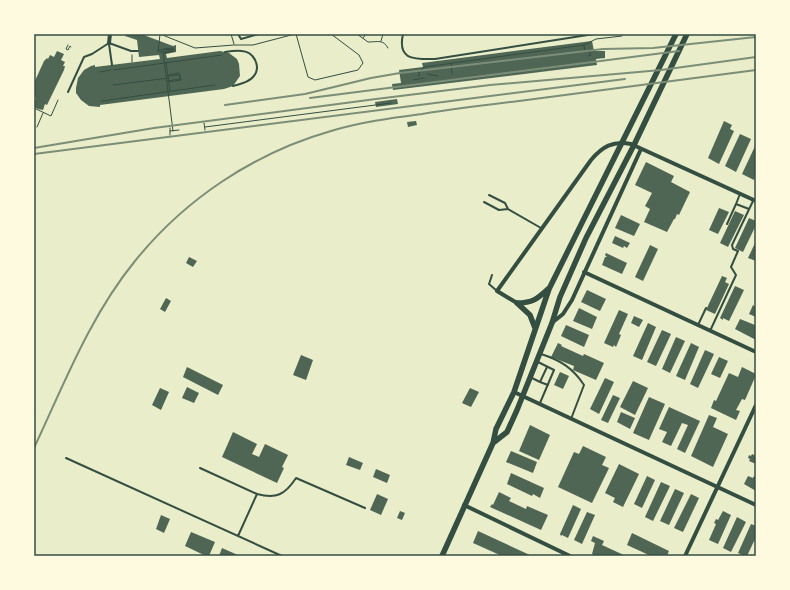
<svg xmlns="http://www.w3.org/2000/svg" width="790" height="590" font-family="'Nunito Sans',sans-serif">
  <style>
    .building { fill: #4f6655 }
    .lines { fill: none; stroke-linecap: round; stroke-linejoin: round }
    .path { stroke: #344e41; stroke-width: 1 }
    .service { stroke: #344e41; stroke-width: 2 }
    .minor { stroke: #344e41; stroke-width: 4 }
    .secondary { stroke: #344e41; stroke-width: 5.5 }
    .rail { stroke: #7c8e77; stroke-width: 2 }
    .neatline { fill: none; stroke: #344e41; stroke-width: 1.5 }
  </style>
  <rect width="100%" height="100%" fill="#e9edc9"/>
  <path class="building" d="M126 34H141L173 46 176 45V52L166 54 167 58 220 51 229 53 237 59 239 64 240 76 233 86 224 89 100 105V107L89 106 81 100 76 93V88L78 78 84 70 91 66 95 65V67L160 59 159 55 139 57 137 40 125 36Z
    M592 41 594 51H605V58L596 59 597 65 393 90 392 84 401 83 399 70 423 67 422 63Z
    M57 51 64 54 61 60 65 62 63 66H65L64 70 47 105 45 104 43 110 38 109 34 107 36 97H34V83L44 61 47 58 48 59 50 55 54 57Z
    M397 99 398 104 376 107 375 102Z
    M416 121 417 125 408 127 407 122Z
    M724 121 732 125 730 129 734 131 719 164 708 158Z
    M740 134 751 139 736 172 725 166Z
    M756 144V174L754 180 742 174Z
    M646 162 674 176 671 182 690 192 679 215 677 214 675 219H674L667 232 644 222 650 209 645 206 652 193 635 185Z
    M719 208 729 212 718 234 709 230Z
    M735 211 744 215 728 247 720 243Z
    M621 215 640 224 634 236 615 228Z
    M749 218 756 221V225L743 252 735 248Z
    M615 236 630 243 627 248 624 246 623 248 612 243Z
    M756 241V261L748 258Z
    M650 245 658 249 643 281 635 277Z
    M606 253 627 263 622 274 602 265 605 257H607L605 255Z
    M189 257 197 261 193 267 186 263Z
    M722 276 727 278 725 282 729 284 715 314 706 310Z
    M735 286 744 290 729 321 723 318V320L720 318Z
    M587 290 606 299 600 311 581 302Z
    M166 298 171 301 165 312 160 309Z
    M753 305 756 307V317L749 314Z
    M579 308 597 317 592 329 573 321Z
    M619 310 628 314 619 334 621 335 616 347 614 345 613 347 604 343Z
    M634 316 643 320 639 327 631 323Z
    M740 319 755 325 756 323V340L735 329Z
    M648 323 656 327 642 360 633 356Z
    M566 325 589 335 584 347 561 336Z
    M662 330 671 334 656 366 647 362Z
    M676 337 685 341 670 373 662 369Z
    M558 343 562 345 561 346 583 356 584 354 604 363 596 380 573 370 574 366 551 357Z
    M691 343 699 347 685 380 676 376Z
    M705 350 714 354 698 388 690 384Z
    M301 355 313 360 306 380 293 375Z
    M719 357 728 361 720 378 711 374Z
    M187 367 223 385 218 395 183 377Z
    M742 367 756 374V375L745 400 742 399 736 410 740 411 736 420 711 408 714 400 716 401 729 373 738 377Z
    M560 372 569 376 563 389 554 385Z
    M605 378 614 382 599 414 590 409Z
    M633 381 648 388 635 415 620 407Z
    M187 387 199 393 194 403 182 398Z
    M160 388 169 392 161 410 152 405Z
    M470 388 479 392 471 407 462 403Z
    M613 395 620 398 608 423 601 420Z
    M649 397 665 404 649 440 633 433Z
    M669 407 700 421 685 453 677 449 688 425 682 423 671 446 662 442 667 432 659 429Z
    M621 412 635 418 630 429 617 422Z
    M709 415 717 418 713 427 728 434 713 467 691 456Z
    M530 425 550 435 539 460 519 451Z
    M233 432 257 444 252 454 259 457 265 444 288 455 282 467 284 468 277 483 222 457Z
    M583 446 606 457 602 465 609 468 592 503 558 487 574 452 579 454Z
    M511 451 537 462 533 473 506 462Z
    M752 454 756 456V464L749 461 750 459 748 458 749 455 751 456Z
    M349 457 363 463 360 470 346 465Z
    M619 464 639 474 623 507 613 502 615 498 605 493Z
    M376 469 390 475 387 483 373 477Z
    M511 473 544 488 540 498 533 494 532 496 507 484Z
    M647 476 655 480 642 508 634 504Z
    M748 476 753 478 754 476 756 477V491L744 484Z
    M661 482 670 486 653 521 645 517Z
    M675 489 684 493 669 525 660 521Z
    M499 492 511 498 509 501 526 509 527 506 548 515 541 530 490 507 492 504 493 505Z
    M377 494 388 499 381 515 370 510Z
    M691 494 699 498 683 532 674 528Z
    M573 505 581 509 568 538 562 535 561 536 560 534Z
    M400 511 405 513 402 520 397 518Z
    M723 511 731 515 718 544 709 540 716 524 714 523 716 519 718 520Z
    M587 512 595 515 582 544 574 540Z
    M161 515 170 519 164 533 156 529Z
    M737 517 746 522 731 552 723 548Z
    M751 524 756 526V537L747 556H745L738 553Z
    M478 531 532 556H502L473 543Z
    M191 532 215 542 209 556H206L185 546Z
    M632 533 669 551 667 556H651L627 545Z
    M593 536 604 541 602 545 626 556H596L592 554 595 543 591 541Z
    M222 548 240 556H219Z"/>
  <g class="lines">
    <path class="path" d="M231 34 234 44
      M296 34 308 77 315 80 358 70 363 63 359 55 331 34
      M357 34 368 42C378 42 383 39 388 48
      M363 38 366 34
      M381 41 383 34
      M68 45 66 49 68 50 70 46 71 47
      M584 45 585 51 592 49
      M158 50 174 49V51L164 53
      M163 52 173 50V48L164 49
      M132 55V62
      M588 56 591 55 589 51
      M166 62 170 91
      M451 63 452 74
      M114 70 222 55
      M100 72 111 70
      M427 74 438 76
      M168 76 180 75 181 80 169 82
      M419 76V73L424 67 584 45 596 39 622 36
      M413 80 424 78
      M167 81 180 79 179 73 168 75
      M113 85 169 78
      M102 101 215 85
      M34 108 51 116 58 100
      M204 123 205 130
      M37 127 43 113
      M205 127 391 103
      M170 128V135
      M170 131 179 130
      M173 131 163 52H158L160 34 195 48 234 45H253L295 34"/>
    <path class="service" d="M238 34 241 39 259 34
      M403 34C397 61 415 59 435 59L594 34
      M109 44 112 65
      M225 52C231 51 237 50 242 51 254 52 262 67 253 77 248 83 240 84 233 86
      M68 92 84 57 92 54 109 43 131 51H138
      M740 194 736 204 749 209
      M489 195 505 203 508 209
      M484 202 499 210 508 209 541 228
      M727 224 736 204
      M492 275 489 284 497 291
      M698 325 706 308
      M710 331 736 275 731 267 738 251 733 249 732 245 753 201
      M541 354C560 360 573 368 584 385L571 419
      M538 362 554 370 540 403
      M547 367 540 382 548 385
      M532 378 540 382
      M66 458 282 556
      M200 468 257 494
      M238 536 257 494C276 499 285 495 296 478L365 508"/>
    <path class="minor" d="M109 43 110 34
      M584 272 756 352
      M517 303 497 291 591 160C602 147 613 140 631 144L756 201
      M553 322 563 314 572 300 641 149
      M514 392 756 505
      M464 505 570 556
      M685 556 756 405"/>
    <path class="secondary" d="M517 303C533 303 537 299 548 289
      M517 303 530 315 535 328
      M493 443 507 432 517 410 552 323 560 297 586 238 634 145 687 34
      M442 556 493 443 496 429 514 392 549 289 676 34"/>
    <path class="rail" d="M310 98 679 51
      M225 105 305 94 371 78 400 73 603 49 653 48 756 37
      M34 148 154 128 376 99 490 85 661 70 756 57
      M34 154 625 79
      M34 448C64 384 90 316 135 261 185 199 254 153 331 131 361 122 392 118 422 114 454 109 486 105 519 101 598 90 677 80 756 70"/>
  </g>
  <rect width="790" height="590" fill="none" stroke="#fefae0" stroke-width="70"/>
  <rect x="35" y="35" width="720" height="520" class="neatline"/>
</svg>
